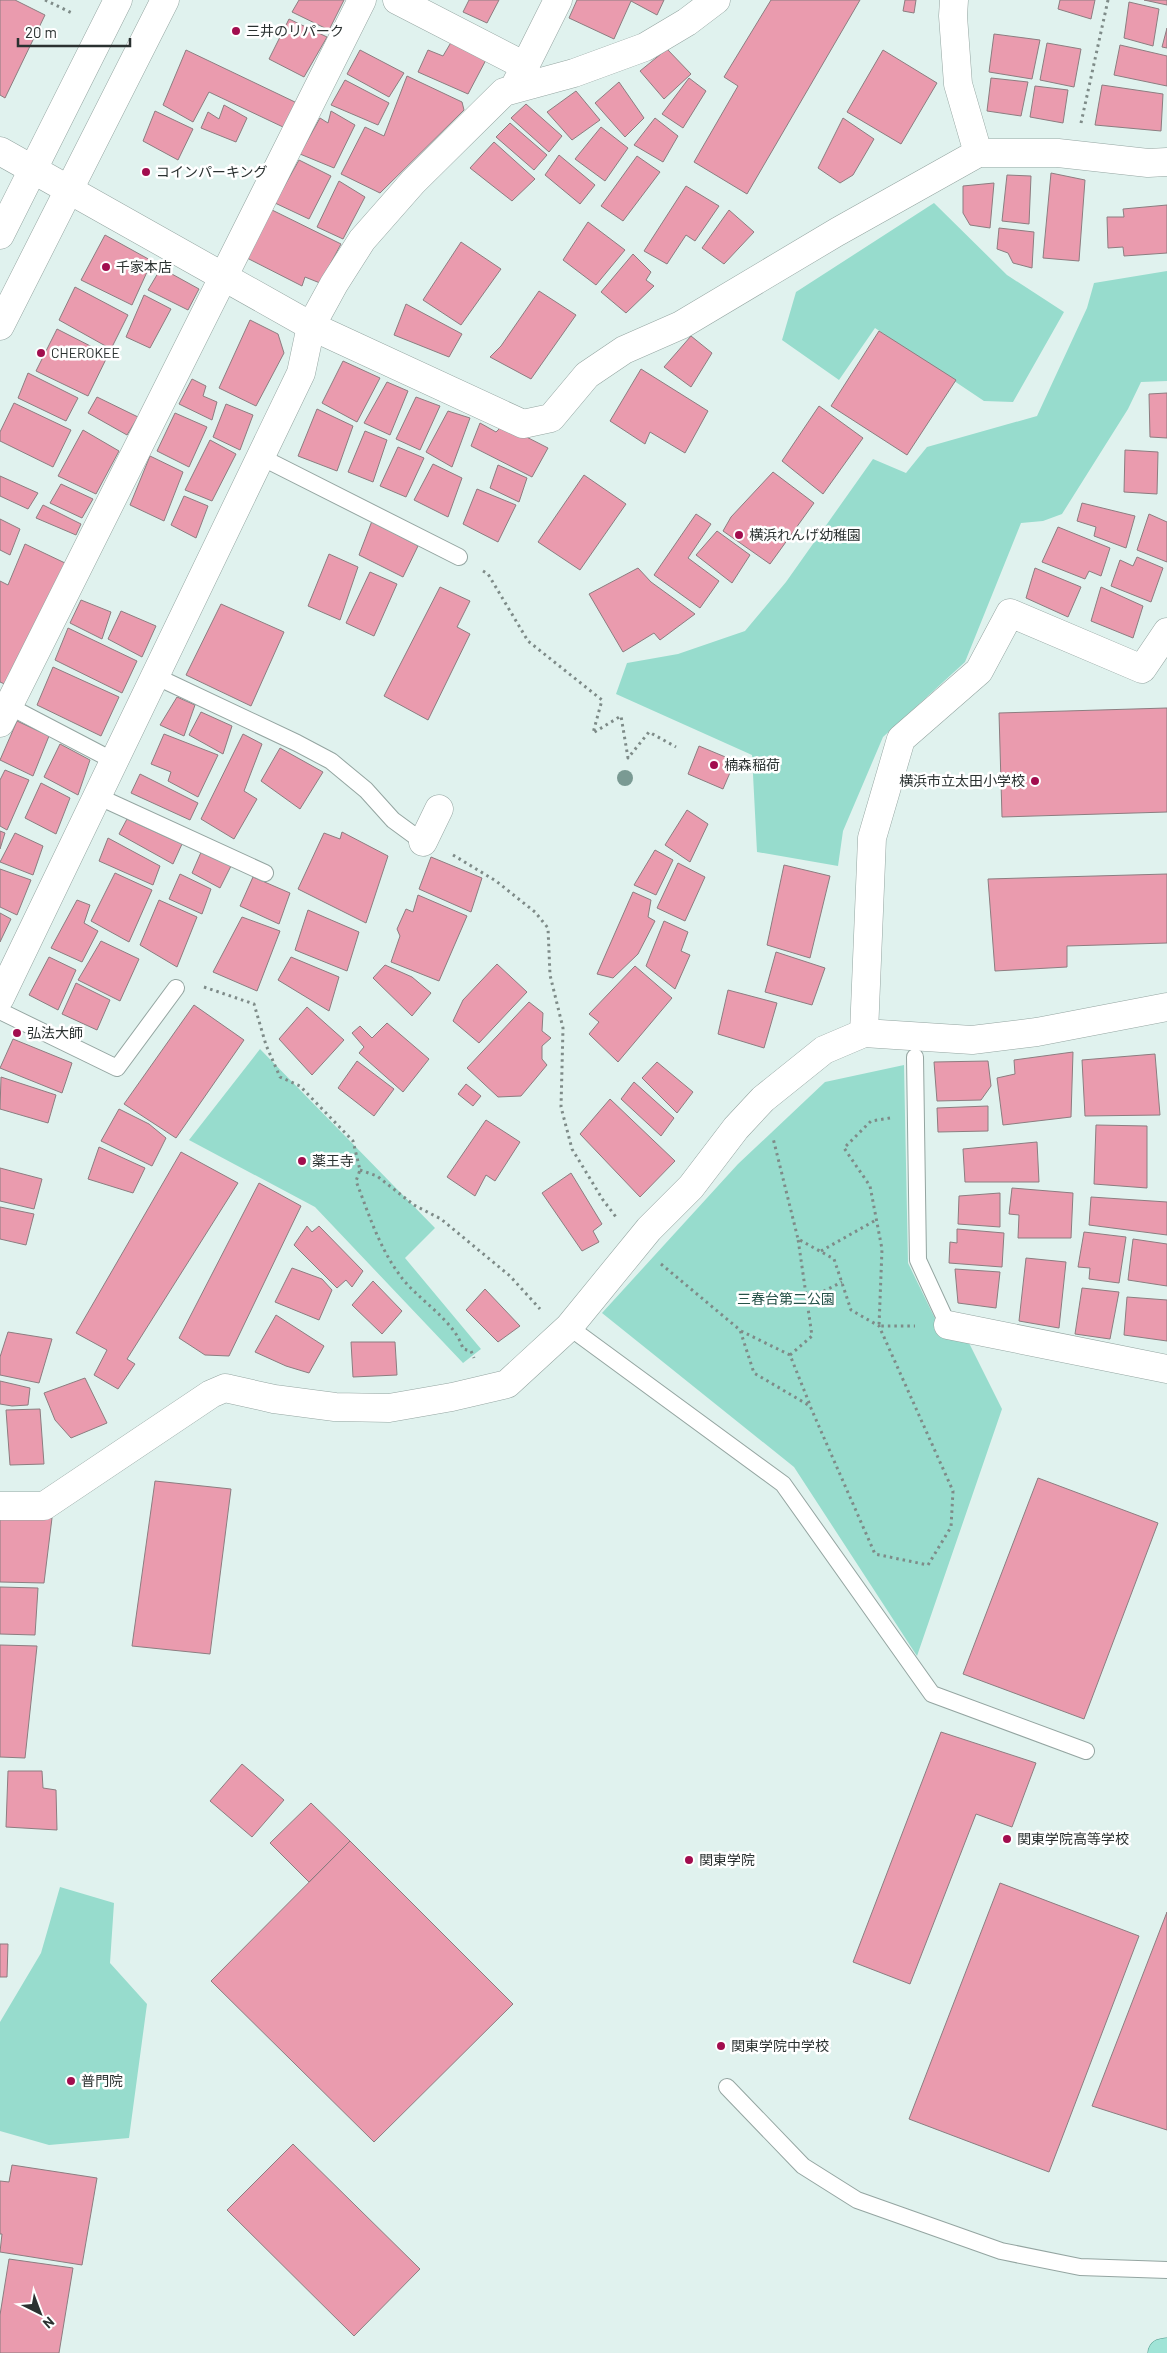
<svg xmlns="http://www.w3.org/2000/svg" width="1167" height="2353" font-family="Barlow,'Noto Sans JP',sans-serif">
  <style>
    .green { fill: #97dccd }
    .building { fill: #ea9bae; stroke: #8c7d80 }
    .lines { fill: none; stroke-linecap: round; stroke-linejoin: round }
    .lane-casing { stroke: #94a5a1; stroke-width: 18 }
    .street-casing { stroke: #94a5a1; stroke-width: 29 }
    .secondary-casing { stroke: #94a5a1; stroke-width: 29 }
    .primary-casing { stroke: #4e9a8b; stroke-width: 29 }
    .path { stroke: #7e8b88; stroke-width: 3; stroke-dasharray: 2.5 4; stroke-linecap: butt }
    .lane { stroke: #fff; stroke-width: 16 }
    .street { stroke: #fff; stroke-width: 28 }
    .secondary { stroke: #fff; stroke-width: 28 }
    .primary { stroke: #a0e4d7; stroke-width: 28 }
    .tree { fill: #7a9a93 }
    .poi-dot { fill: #a20d4e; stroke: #fff; stroke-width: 2 }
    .labels { text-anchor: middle; stroke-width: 5; stroke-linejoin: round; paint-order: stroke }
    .poi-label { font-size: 14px; fill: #2a3130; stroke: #fff; text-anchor: start }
    .park-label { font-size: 14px; fill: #265249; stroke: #fff }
  </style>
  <rect width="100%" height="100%" fill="#e0f2ee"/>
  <path class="green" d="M934 203 1007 275 1064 312 1013 402 984 401 875 328 839 380 782 340 796 292Z
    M1167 271V381L1141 382 1128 409 1062 514 1043 521 1021 523 965 662 883 737 843 831 838 866 757 852 752 755 616 694 627 663 678 654 745 631 786 582 873 459 906 473 927 447 1037 416 1087 308 1094 283Z
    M260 1049 435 1228 405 1258 481 1349 463 1363 315 1207 189 1140Z
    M904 1065 908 1263 944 1337 965 1335 1002 1409 917 1656 794 1467 602 1313 738 1164 825 1082Z
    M60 1887 114 1903 110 1963 147 2004 129 2138 49 2145 0 2131V2022L41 1953Z"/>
  <path class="building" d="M0 0H15L45 15 5 98 0 95Z
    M299 0H344L329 30 292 12Z
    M469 0H499L487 23 463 12Z
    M577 0H664L657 15 631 1 614 39 569 18Z
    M771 0H860L747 194 694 162 738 86 724 77Z
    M905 0H916L914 13 903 11Z
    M1060 0H1095L1091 19 1058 9Z
    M1144 0H1167V5Z
    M1129 2 1159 9 1153 46 1124 38Z
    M289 19 327 37 304 77 269 59Z
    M1167 28V48L1162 47Z
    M994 34 1040 40 1032 79 989 72Z
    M453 39 487 58 468 94 418 72 428 50 443 56Z
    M1047 43 1081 49 1074 87 1040 80Z
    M1120 45 1167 56V86L1114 75Z
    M667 49 691 74 664 99 640 71Z
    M186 50 297 103 283 127 209 92 193 122 163 105Z
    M360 50 404 73 389 97 347 74Z
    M883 50 937 83 901 144 847 112Z
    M407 76 462 102 464 110 380 193 341 174 365 127 384 136Z
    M689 78 706 91 683 128 662 114Z
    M991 78 1028 82 1021 116 987 111Z
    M345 80 389 103 378 125 331 105Z
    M619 82 644 118 625 137 595 103Z
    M1102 85 1163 94 1161 131 1095 125Z
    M1035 86 1068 90 1063 123 1030 117Z
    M576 91 600 120 572 140 547 112Z
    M526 104 562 136 549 152 511 118Z
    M224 105 247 118 236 142 201 128 208 112 219 119Z
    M155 111 193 129 178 160 143 141Z
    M331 111 355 125 334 168 300 154 320 118 328 123Z
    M655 118 678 136 663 162 634 145Z
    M843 118 874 139 853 175 840 183 818 168Z
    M510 123 547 155 534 170 496 137Z
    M601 127 628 148 605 181 575 159Z
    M494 142 535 179 512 201 470 168Z
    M559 155 595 185 580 204 545 175Z
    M637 156 660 172 623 221 601 206Z
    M299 160 331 176 309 219 275 203Z
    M1051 173 1085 180 1079 261 1043 258Z
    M1007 175 1031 176 1029 224 1002 221Z
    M339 181 365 197 343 239 317 227Z
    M994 183 990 228 970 225 963 213V186Z
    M686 186 719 206 695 241 686 235 667 264 644 251Z
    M1167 205V253L1124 256 1123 247 1108 248 1107 217H1124L1123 209Z
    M272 210 341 244 320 283 305 277 302 286 247 258Z
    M729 210 754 232 724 264 702 248Z
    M588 222 625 250 596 285 563 260Z
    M999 228 1034 232 1032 268 1013 263 1008 253 997 249Z
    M105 235 152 261 132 305 81 280Z
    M461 242 501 269 461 325 423 300Z
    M633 254 651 272 646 280 654 286 626 313 601 292Z
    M161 268 199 289 188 310 148 290Z
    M75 287 128 315 111 349 59 320Z
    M539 291 576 315 531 379 490 357 501 346Z
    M144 295 171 309 150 348 126 337Z
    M406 304 462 334 449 357 394 335Z
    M250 320 278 334 284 353 256 406 219 388Z
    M57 329 108 355 88 396 36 371Z
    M879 331 956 380 907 455 831 406Z
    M691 336 712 353 691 387 664 367Z
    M343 361 380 378 357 422 322 403Z
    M641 369 708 411 685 453 650 432 645 444 610 421Z
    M28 373 78 398 66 421 18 398Z
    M192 379 206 386 203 396 217 402 212 420 179 404Z
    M387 382 408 391 390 435 364 423Z
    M1167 393V438L1150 437 1149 394Z
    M97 397 138 417 127 435 88 413Z
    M416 397 440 406 420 450 396 439Z
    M14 403 71 430 53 467 0 441V432Z
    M226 404 253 415 240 450 213 437Z
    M819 406 863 438 823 494 782 461Z
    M317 409 353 426 337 471 298 456Z
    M448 411 470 418 452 467 426 452Z
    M175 413 207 427 189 467 157 451Z
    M480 423 496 432 503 425 548 448 532 477 471 446Z
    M83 430 119 451 96 494 58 476Z
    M365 431 387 440 373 482 348 472Z
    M210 440 236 454 212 501 185 490Z
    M398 447 424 458 406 497 380 486Z
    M1125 450 1158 452 1157 494 1124 492Z
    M150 456 183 472 164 521 130 505Z
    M433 464 462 478 448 517 414 500Z
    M498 465 527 478 519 502 490 488Z
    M773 472 814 503 770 564 723 531 731 517Z
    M584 475 626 504 580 570 538 542Z
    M0 476 38 493 28 509 0 496Z
    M61 484 93 499 82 518 50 503Z
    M477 489 516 505 498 542 463 524Z
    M184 496 208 506 196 538 171 525Z
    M1082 503 1135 516 1126 548 1094 536 1096 527 1077 521Z
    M43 505 81 524 76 535 36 518Z
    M696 514 711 524 688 558 719 581 700 608 654 575Z
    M1149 514 1167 522V562L1137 550Z
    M0 519 20 529 10 555 0 550Z
    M372 521 418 546 403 577 359 555Z
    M1058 527 1110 548 1101 576 1089 571 1085 579 1042 562Z
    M717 531 750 555 732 583 696 555Z
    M25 544 65 563 7 685 0 682V581L8 585Z
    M329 554 358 567 340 620 308 606Z
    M1137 557 1163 568 1151 602 1111 586 1120 560 1133 566Z
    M638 568 651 582 695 614 660 640 654 633 623 652 589 594Z
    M1035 568 1081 587 1068 617 1026 598Z
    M370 572 397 584 374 636 346 623Z
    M440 587 470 601 457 627 470 634 428 720 384 696Z
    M1101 587 1143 606 1133 638 1091 621Z
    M81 600 111 612 102 639 70 623Z
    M221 604 284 632 251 706 186 675Z
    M121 611 156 626 142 657 108 639Z
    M68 628 137 661 122 693 55 660Z
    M53 667 119 697 101 736 37 705Z
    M177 697 195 705 184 736 160 725Z
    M1167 708V812L1002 817 999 713Z
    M201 712 232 726 223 754 189 735Z
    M17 721 49 736 33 776 0 760Z
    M164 734 218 755 198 797 168 781 171 772 151 764Z
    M243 734 262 744 244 791 257 799 234 839 201 819Z
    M60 744 90 760 78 795 44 777Z
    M699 746 735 761 723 789 688 774Z
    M280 748 323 772 300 809 261 781Z
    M5 770 29 780 7 830 0 826V780Z
    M140 774 198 803 190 820 131 793Z
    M41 783 70 798 56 834 25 818Z
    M687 810 708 824 690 862 665 845Z
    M127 819 182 844 173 864 119 834Z
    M0 831 5 833 0 849Z
    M342 832 388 856 366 923 298 889 324 833 340 839Z
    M15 833 43 846 33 875 0 862Z
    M108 838 160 866 153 885 99 861Z
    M202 850 232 864 220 888 192 873Z
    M655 850 673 860 656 895 634 885Z
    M431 857 482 878 471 912 419 889Z
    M678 863 705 877 685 921 657 908Z
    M784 865 830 876 810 958 767 945Z
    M0 869 31 880 17 915 0 907Z
    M115 873 152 890 129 942 91 921Z
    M180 874 211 889 202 914 169 899Z
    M1167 874V943L1067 946V967L995 971 988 879Z
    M253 877 290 893 279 924 240 906Z
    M633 892 651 900 648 917 655 921 638 954 613 978 597 974Z
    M418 895 467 916 439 981 391 962 400 936 397 929 406 909 413 912Z
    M77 900 90 905 84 923 98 931 82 962 51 948Z
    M159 900 197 917 177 967 140 945Z
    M308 910 359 932 347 971 295 950Z
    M0 913 11 919 0 942Z
    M242 917 280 931 257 991 213 972Z
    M664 921 688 932 681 951 690 955 675 989 646 966Z
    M101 941 139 959 120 1001 78 980Z
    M776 952 825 968 812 1005 765 992Z
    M49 957 76 970 58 1010 29 995Z
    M291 957 339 977 329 1011 278 980Z
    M497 964 527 992 479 1043 453 1021 463 1000Z
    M385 965 412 977 431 993 412 1016 373 978Z
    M635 966 672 998 618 1062 589 1034 599 1022 589 1014Z
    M76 983 110 1000 97 1030 62 1014Z
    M728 990 777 1003 764 1048 718 1034Z
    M529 1002 543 1013 542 1031 551 1038 542 1046V1059L547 1065 521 1096 498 1097 467 1068Z
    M194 1005 244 1040 176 1138 124 1104Z
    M307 1007 344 1040 312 1075 279 1039Z
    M387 1023 429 1059 403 1092 359 1053 364 1047 352 1033 360 1026 372 1038Z
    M13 1039 72 1063 62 1093 0 1068Z
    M1073 1052 1071 1117 1003 1125 997 1078 1015 1074 1014 1060Z
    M1155 1054 1160 1115 1085 1116 1082 1060Z
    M357 1061 394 1089 374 1116 338 1088Z
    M988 1061 991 1086 981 1100 937 1101 934 1062Z
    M657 1062 693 1092 677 1113 642 1078Z
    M1 1077 56 1095 48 1123 0 1109Z
    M634 1082 674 1118 661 1136 621 1099Z
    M466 1084 481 1096 473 1106 458 1094Z
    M610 1099 675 1161 640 1197 580 1134Z
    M988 1106V1131L938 1132 937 1108Z
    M119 1109 149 1124 166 1138 152 1166 101 1141Z
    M486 1120 520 1142 495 1181 486 1175 475 1196 447 1177Z
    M1096 1125 1147 1126V1188L1094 1184Z
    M1037 1142 1039 1182H965L963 1149Z
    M99 1147 145 1168 133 1193 88 1179Z
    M181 1152 238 1183 127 1359 135 1364 118 1389 94 1375 107 1350 76 1333Z
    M0 1168 42 1179 34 1209 0 1201Z
    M571 1173 602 1224 593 1231 599 1242 582 1251 542 1193Z
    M259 1183 301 1206 229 1356 205 1355 179 1338Z
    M1012 1188 1073 1193 1071 1238H1018L1019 1215 1009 1214Z
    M1000 1193V1227L958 1224 959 1196Z
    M1091 1197 1167 1202V1235L1089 1225Z
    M0 1207 34 1214 26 1245 0 1239Z
    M307 1226 312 1232 319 1226 363 1271 352 1287 346 1280 337 1288 294 1245Z
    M957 1229 1004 1233 1002 1267 949 1263 950 1242 957 1243Z
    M1084 1232 1126 1237 1119 1283 1089 1279 1090 1268 1078 1267Z
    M1133 1239 1167 1244V1286L1128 1280Z
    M1026 1258 1066 1262 1059 1328 1019 1321Z
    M292 1268 322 1279 332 1290 319 1320 275 1302Z
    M955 1269 1000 1272 996 1308 958 1303Z
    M373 1281 402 1311 382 1334 352 1305Z
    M1082 1288 1119 1292 1110 1339 1075 1334Z
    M485 1289 520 1326 498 1342 466 1310Z
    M1127 1297 1167 1300V1341L1124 1335Z
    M276 1315 324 1346 309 1373 286 1366 255 1352Z
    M8 1332 52 1339 39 1383 0 1375V1357Z
    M351 1342H395L397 1375 353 1377Z
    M85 1378 107 1423 71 1438 55 1420 44 1393Z
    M0 1381 30 1388 28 1405 12 1406 0 1404Z
    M40 1409 44 1464 10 1465 6 1410Z
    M1038 1478 1158 1523 1084 1719 963 1674Z
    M155 1481 231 1489 210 1654 132 1646Z
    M0 1518H52L44 1583 0 1582Z
    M0 1587 38 1588 35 1635 0 1634Z
    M0 1645 37 1646 25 1758 0 1757Z
    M941 1732 1036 1763 1012 1827 976 1814 910 1984 853 1962Z
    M242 1764 284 1800 252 1837 210 1801Z
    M8 1771H42L43 1788 56 1790 57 1830 6 1827Z
    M311 1803 350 1841 309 1882 270 1843Z
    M350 1841 513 2004 374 2142 211 1981Z
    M1000 1883 1139 1936 1049 2172 909 2119Z
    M1167 1912V2130L1092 2106Z
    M0 1944H8L7 1977H0Z
    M293 2144 420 2269 354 2336 227 2210Z
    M12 2165 97 2178 82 2265 0 2252 2 2234H0V2181L9 2182Z
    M9 2259 73 2268 59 2353H0V2315Z"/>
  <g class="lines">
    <g class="lane-casing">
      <path id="lane" d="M261 457 459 557
        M155 676 297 743 331 761 366 790 393 820 423 842
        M3 703 114 761
        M97 796 265 873
        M0 1011 117 1068 176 988
        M915 1057 918 1260 948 1325
        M569 1327 783 1484 932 1694 1086 1751
        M727 2087 803 2166 857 2200 1001 2251 1080 2267 1167 2270"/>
    </g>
    <g class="street-casing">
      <path id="street" d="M397 0 525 66
        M954 0 953 16 958 84 978 153
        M516 84 558 0
        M0 151 311 326 523 424 551 418 587 375 624 350 681 325 837 232 978 153H1058L1148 163 1167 162
        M0 723 362 0
        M423 842 439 809
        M0 998 301 373 311 326 334 284 362 240 413 182 504 92 574 73 645 47 687 22 716 0
        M864 1033 872 838 901 739 979 671 1010 613 1142 669 1167 632
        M948 1325 1167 1369
        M0 1506H44L211 1394 225 1388 274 1399 335 1407 389 1408 452 1397 507 1384 569 1327 649 1229 691 1187 736 1128 763 1099 824 1050 864 1033 972 1040 1037 1032 1167 1007"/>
    </g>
    <g class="secondary-casing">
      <path id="secondary" d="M0 235 118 0
        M0 326 165 0"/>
    </g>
    <g class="primary-casing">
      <path id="primary" d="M1162 2353 1167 2352"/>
    </g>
    <path class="path" d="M45 0 72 13
      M1081 123 1108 0
      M483 571 488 574 528 641 602 700 593 733 621 716 628 758 649 732 676 747
      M453 855 496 881 535 912 548 928 550 975 563 1028 561 1107 572 1149 603 1200 616 1217
      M204 987 254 1004 266 1045 280 1077 300 1086 353 1141 360 1170 356 1181C368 1212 379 1247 399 1274 416 1299 455 1320 463 1349L471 1351 474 1358
      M890 1118 871 1121 844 1148 870 1186 882 1249 879 1326H915
      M360 1170 377 1176 414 1205 441 1219 510 1276 540 1309
      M821 1251 876 1220
      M661 1264 740 1330 754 1373 810 1406 875 1554 928 1565 951 1527 953 1491 879 1326 851 1310 834 1259 798 1239 773 1138
      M806 1300 842 1282
      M741 1331 790 1355 810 1405
      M790 1355 812 1336 798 1239"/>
    <use href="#lane" class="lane"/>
    <use href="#street" class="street"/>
    <use href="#secondary" class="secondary"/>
    <use href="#primary" class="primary"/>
  </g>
  <circle class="tree" cx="625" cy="778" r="8"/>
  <g class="poi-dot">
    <circle cx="236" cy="31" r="5"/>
    <circle cx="146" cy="172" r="5"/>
    <circle cx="106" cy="267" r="5"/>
    <circle cx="41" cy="353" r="5"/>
    <circle cx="739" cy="535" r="5"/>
    <circle cx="714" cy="765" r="5"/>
    <circle cx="1035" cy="781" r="5"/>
    <circle cx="17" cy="1033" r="5"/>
    <circle cx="302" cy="1161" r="5"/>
    <circle cx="1007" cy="1839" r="5"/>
    <circle cx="689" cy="1860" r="5"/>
    <circle cx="721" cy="2046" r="5"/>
    <circle cx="71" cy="2081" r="5"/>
  </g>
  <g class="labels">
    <g class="poi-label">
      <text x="246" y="36">三井のリパーク</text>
      <text x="156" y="177">コインパーキング</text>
      <text x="116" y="272">千家本店</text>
      <text x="51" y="358">CHEROKEE</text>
      <text x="749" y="540">横浜れんげ幼稚園</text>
      <text x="724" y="770">楠森稲荷</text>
      <text x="1025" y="786" text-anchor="end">横浜市立太田小学校</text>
      <text x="27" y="1038">弘法大師</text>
      <text x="312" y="1166">薬王寺</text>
      <text x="1017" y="1844">関東学院高等学校</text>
      <text x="699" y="1865">関東学院</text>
      <text x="731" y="2051">関東学院中学校</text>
      <text x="81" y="2086">普門院</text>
    </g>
    <g class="park-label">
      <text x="786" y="1304">三春台第二公園</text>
    </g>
  </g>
  <g transform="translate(40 2313) rotate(138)" stroke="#ffffff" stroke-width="4" paint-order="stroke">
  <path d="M0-4L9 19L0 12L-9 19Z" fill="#2a3130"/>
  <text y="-8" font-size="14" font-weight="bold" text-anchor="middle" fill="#2a3130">N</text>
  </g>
  <path d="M18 38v8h112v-8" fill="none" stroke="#2a3130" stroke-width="2.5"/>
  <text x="25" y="38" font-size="15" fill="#2a3130" stroke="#ffffff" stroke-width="4" paint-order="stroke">20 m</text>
</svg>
